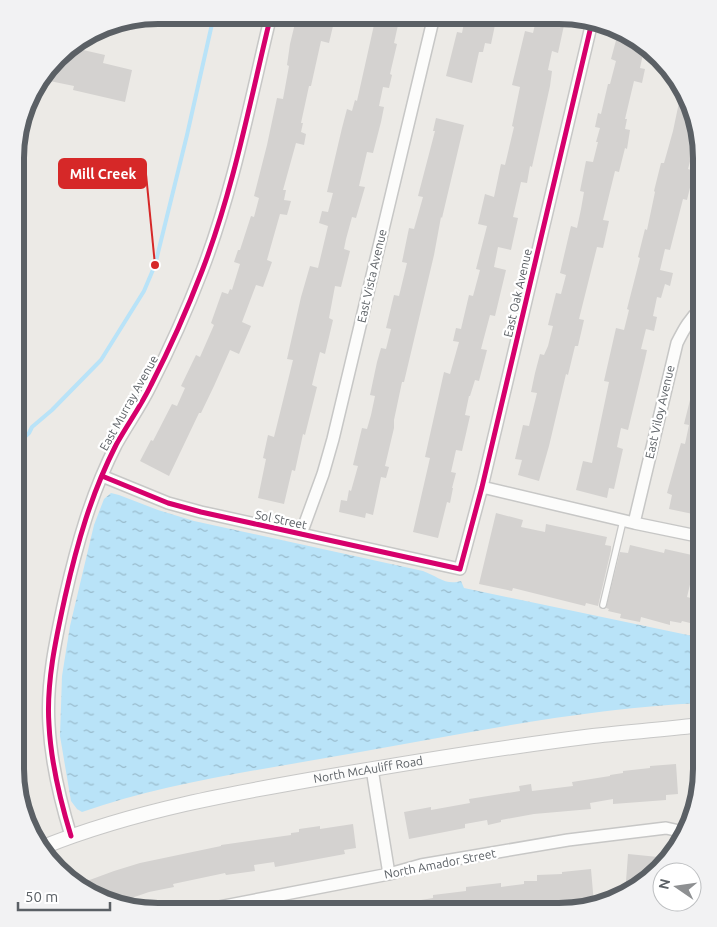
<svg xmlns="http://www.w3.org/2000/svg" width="717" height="927" font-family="Ubuntu,sans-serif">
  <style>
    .water { fill: url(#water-ripples) }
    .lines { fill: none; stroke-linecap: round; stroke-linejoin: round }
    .stream { stroke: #b9e3f8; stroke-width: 4 }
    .building { fill: #d4d2d0 }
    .service-casing { stroke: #c7c7c6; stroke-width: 8 }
    .minor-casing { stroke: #c7c7c6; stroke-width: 14 }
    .tertiary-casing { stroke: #c7c7c6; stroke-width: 16 }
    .service { stroke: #fcfcfb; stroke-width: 5.5 }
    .minor { stroke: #fcfcfb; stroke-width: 11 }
    .tertiary { stroke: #fcfcfb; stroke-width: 14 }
    .cycleway-casing { stroke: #fff; stroke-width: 8 }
    .cycleway { stroke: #d6006c; stroke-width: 5 }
    .labels { text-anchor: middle; stroke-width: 4.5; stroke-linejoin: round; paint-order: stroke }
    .street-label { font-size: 12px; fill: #5b6065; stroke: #fff }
    .rim { fill: none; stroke: #5b6065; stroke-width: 6 }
    .leader { fill: none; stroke: #d62828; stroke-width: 2 }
    .callout-dot { fill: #d62828; stroke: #fff; stroke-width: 2 }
    .callout { fill: #d62828; stroke: #d62828; stroke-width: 2 }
    .callout-label { font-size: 14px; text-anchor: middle; font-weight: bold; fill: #fff }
  </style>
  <defs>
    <pattern id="water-ripples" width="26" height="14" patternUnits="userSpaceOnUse" patternTransform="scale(1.25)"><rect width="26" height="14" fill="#b9e3f8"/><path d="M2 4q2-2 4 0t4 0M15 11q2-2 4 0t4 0" fill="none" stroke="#9bc"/></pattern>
  </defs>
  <rect width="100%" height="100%" fill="#eceae6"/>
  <path class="water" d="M111 493 119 495 158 510 194 521 423 571C437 576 446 586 461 581L464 588 702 638V703C587 708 473 732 360 752 267 769 172 781 82 812L77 809 71 801 60 736 62 676 70 626 94 525 104 499Z"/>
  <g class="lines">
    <path class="stream" d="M16 445 29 433 32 427 52 410 101 360 144 291 155 265 187 135 214 15"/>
  </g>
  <path class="building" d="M297 15 328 16 326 25 333 26 329 43 321 41 311 86H309L301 123H303L301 132 306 134 304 145 296 143 283 190H286L284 200 291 201 287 215 280 214 267 260 272 262 263 287 256 285 242 322 251 326 239 354 230 350 214 386 201 413H199L169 476 140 461 151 440 153 441 172 404 177 406 185 388 181 386 196 355 200 357 214 325 211 323 222 292 228 294 230 289 232 290 240 264 234 262 238 250H240L251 216 254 217 259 198 254 196 267 145 277 98 283 99 289 66 287 65 290 44Z
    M376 16H400L394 43 397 44 390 74 392 75 389 88 383 87 379 106 384 107 381 122 373 153 367 152 359 186 365 187 356 218 352 217 346 239 344 249 350 251 341 287 335 286 329 318 333 320 325 354 320 352 312 385 317 387 305 435 303 434 295 471 292 470 284 504 258 498 266 459 263 458 268 435 274 437 293 360 287 359 301 297 310 266 318 268 328 226 319 223 322 211 328 212 333 193 327 192 342 128 347 109 352 111 355 100 357 101Z
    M537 16H566L558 53 552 51 548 70 552 71 550 86 532 167 530 166 527 183 521 182 513 217 518 218 511 250 498 247 494 267 506 270 495 316 490 315 481 349 487 350 479 381 475 380 470 396H469L465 415 470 416 462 451 456 450 451 472 456 473 452 488H453L450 503 447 502 438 538 413 532 430 458 425 457 444 372 450 374 459 342 453 341 456 328 461 329 469 295 473 296 480 270 476 269 487 226 478 224 485 194 494 197 501 164 505 165 514 127 512 126 520 87 512 85 525 31 533 33Z
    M465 18 495 25 491 44 485 43 483 52H479L472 83 446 76 457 32 462 33Z
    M618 33 642 43 639 53 643 54 640 68 645 69 642 83 634 81 625 119H627L625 129 630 130 627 149 625 148 619 172 615 171 603 220 609 221 603 248 597 247 579 319 584 320 578 346H575L568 375 566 374 549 446 539 481 518 475 522 460 515 459 523 425 529 426 537 393 531 392 535 373 540 354 544 355 548 346 553 326 548 325 556 293 561 294 566 275 560 273 571 226 577 228 581 209 584 192 580 191 586 161 593 162 598 142H596L600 128 595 127 598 113 601 114 608 84H610L616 61 611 59Z
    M70 47 105 55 103 63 132 70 125 102 73 90 74 86 40 79 64 50Z
    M682 88 687 94 699 145 697 151 693 150 688 169 694 171 687 200 683 199 670 250 665 249 660 270 673 273 670 286 665 284 661 298 657 297 653 316 657 317 654 331 646 329 641 349 647 350 645 359 628 430 621 428 617 447 623 449 614 489 609 488 607 498 576 490 583 461 592 463 609 382 604 381 616 328 624 330 629 310 627 309 640 258 638 257 645 229 647 230 655 192 654 191 661 163H664L673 131Z
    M436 118 464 125 442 218 441 217 434 255 404 382H402L394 420V428L385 466 389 467 386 478 381 477 373 515 366 513 365 518 339 512 341 500 347 501 349 490 351 491 358 466 353 465 362 428 367 429 371 415 375 396 370 395 377 362 381 348 386 349 391 329 386 328 394 295 399 296 407 263 402 262 409 228 414 229 423 197 418 196 435 131H433Z
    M692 392 702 394V479L700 478 693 514 669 509 672 495 667 493 681 443 685 444 689 425 684 424Z
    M496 513 523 520 521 527 545 532 546 524 607 537 605 545 611 546V550L598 606 586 603 585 606 513 588 512 591 479 584Z
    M630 545 664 553 665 549 692 555 690 563 695 564 687 597 702 601V626L682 621 681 623 670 621V625L641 617 640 622 620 618 621 614 608 611 609 609 606 608 620 552 628 553Z
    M676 764 678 794 666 795V800L613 804V799L590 803 591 809 534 814 501 820V822L488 825 487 820 465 824V828L409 839 404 812 431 807V810L470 803 469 799 520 791 519 786 531 784 532 791 573 786 572 782 610 776V775L623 773V771L650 768V766Z
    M353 824 356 848 344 850 345 854 275 867 274 862 254 865 255 871 226 875 225 873 173 884 174 887 149 892 117 903 78 888 76 885 114 871 140 863 221 846V845L291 835V833L299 832V829L320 826V829Z
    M628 854 658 857 657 867 625 895Z
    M591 869 594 904H592L565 907V904L519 907 490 912H386L385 906 433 898V895L466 891V887L501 883V887L524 884V881H537V875L562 874V872Z"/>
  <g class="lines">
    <g class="service-casing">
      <path id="service" d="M603 605 623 521"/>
    </g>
    <g class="minor-casing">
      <path id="minor" d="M123 21 132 23
        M702 279C695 264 699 246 702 231
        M102 476 168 503 201 512 460 569 482 487 592 22
        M482 487 634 523 702 537
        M634 523 677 343C684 329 690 318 702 308
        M301 534 323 474 333 439 434 16
        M372 769 389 874
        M71 836C60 800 51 763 49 725 46 683 56 638 65 597 77 544 91 494 116 445 127 425 141 406 151 385 170 348 187 310 202 271 234 188 250 101 271 15
        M198 911 389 874 421 865 568 840 666 828 684 832"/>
    </g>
    <g class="tertiary-casing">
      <g id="tertiary">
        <path id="s1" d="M43 847C136 810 233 793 332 776 418 761 505 747 593 736 629 732 665 729 702 725"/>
      </g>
    </g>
    <use href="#service" class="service"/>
    <use href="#minor" class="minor"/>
    <use href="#tertiary" class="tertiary"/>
    <g class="cycleway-casing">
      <path id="cycleway" d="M102 476 168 503 201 512 460 569 482 487 592 22
        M71 836C60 800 51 763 49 725 46 683 56 638 65 597 77 544 91 494 116 445 127 425 141 406 151 385 170 348 187 310 202 271 234 188 250 101 271 15"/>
    </g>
    <use href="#cycleway" class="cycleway"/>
  </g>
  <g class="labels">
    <g class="street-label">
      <text transform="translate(372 276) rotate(-77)" y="4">East Vista Avenue</text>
      <text transform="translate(518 293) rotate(-77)" y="4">East Oak Avenue</text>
      <text transform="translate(129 403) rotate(-61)" y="4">East Murray Avenue</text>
      <text transform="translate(660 412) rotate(-77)" y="4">East Viloy Avenue</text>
      <text transform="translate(281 520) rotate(12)" y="4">Sol Street</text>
      <text dy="4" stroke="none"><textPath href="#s1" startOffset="335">North McAuliff Road</textPath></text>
      <text transform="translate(440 864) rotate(-11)" y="4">North Amador Street</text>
    </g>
  </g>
  <path d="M0 0H717V927H0ZM158 24H559A134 134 0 0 1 693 158V769A134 134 0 0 1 559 903H158A134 134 0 0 1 24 769V158A134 134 0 0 1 158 24Z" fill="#f2f2f3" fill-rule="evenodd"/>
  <path class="rim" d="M158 24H559A134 134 0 0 1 693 158V769A134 134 0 0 1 559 903H158A134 134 0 0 1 24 769V158A134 134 0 0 1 158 24Z"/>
  <path class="leader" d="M155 265L146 174"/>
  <circle class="callout-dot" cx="155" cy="265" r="5"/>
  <rect class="callout" x="59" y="159" width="87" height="29" rx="5"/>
  <g class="callout-label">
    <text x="103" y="179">Mill Creek</text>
  </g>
  <g transform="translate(677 887) rotate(283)"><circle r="24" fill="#ffffff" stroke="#bdbfc1"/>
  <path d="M0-4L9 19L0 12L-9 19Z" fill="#8e9092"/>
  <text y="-8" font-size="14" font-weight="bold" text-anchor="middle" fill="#5b6065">N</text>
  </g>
  <path d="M18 902v8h92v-8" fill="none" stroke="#5b6065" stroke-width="2.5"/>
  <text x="25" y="902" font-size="15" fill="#5b6065" stroke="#ffffff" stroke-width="4" paint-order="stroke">50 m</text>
</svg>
